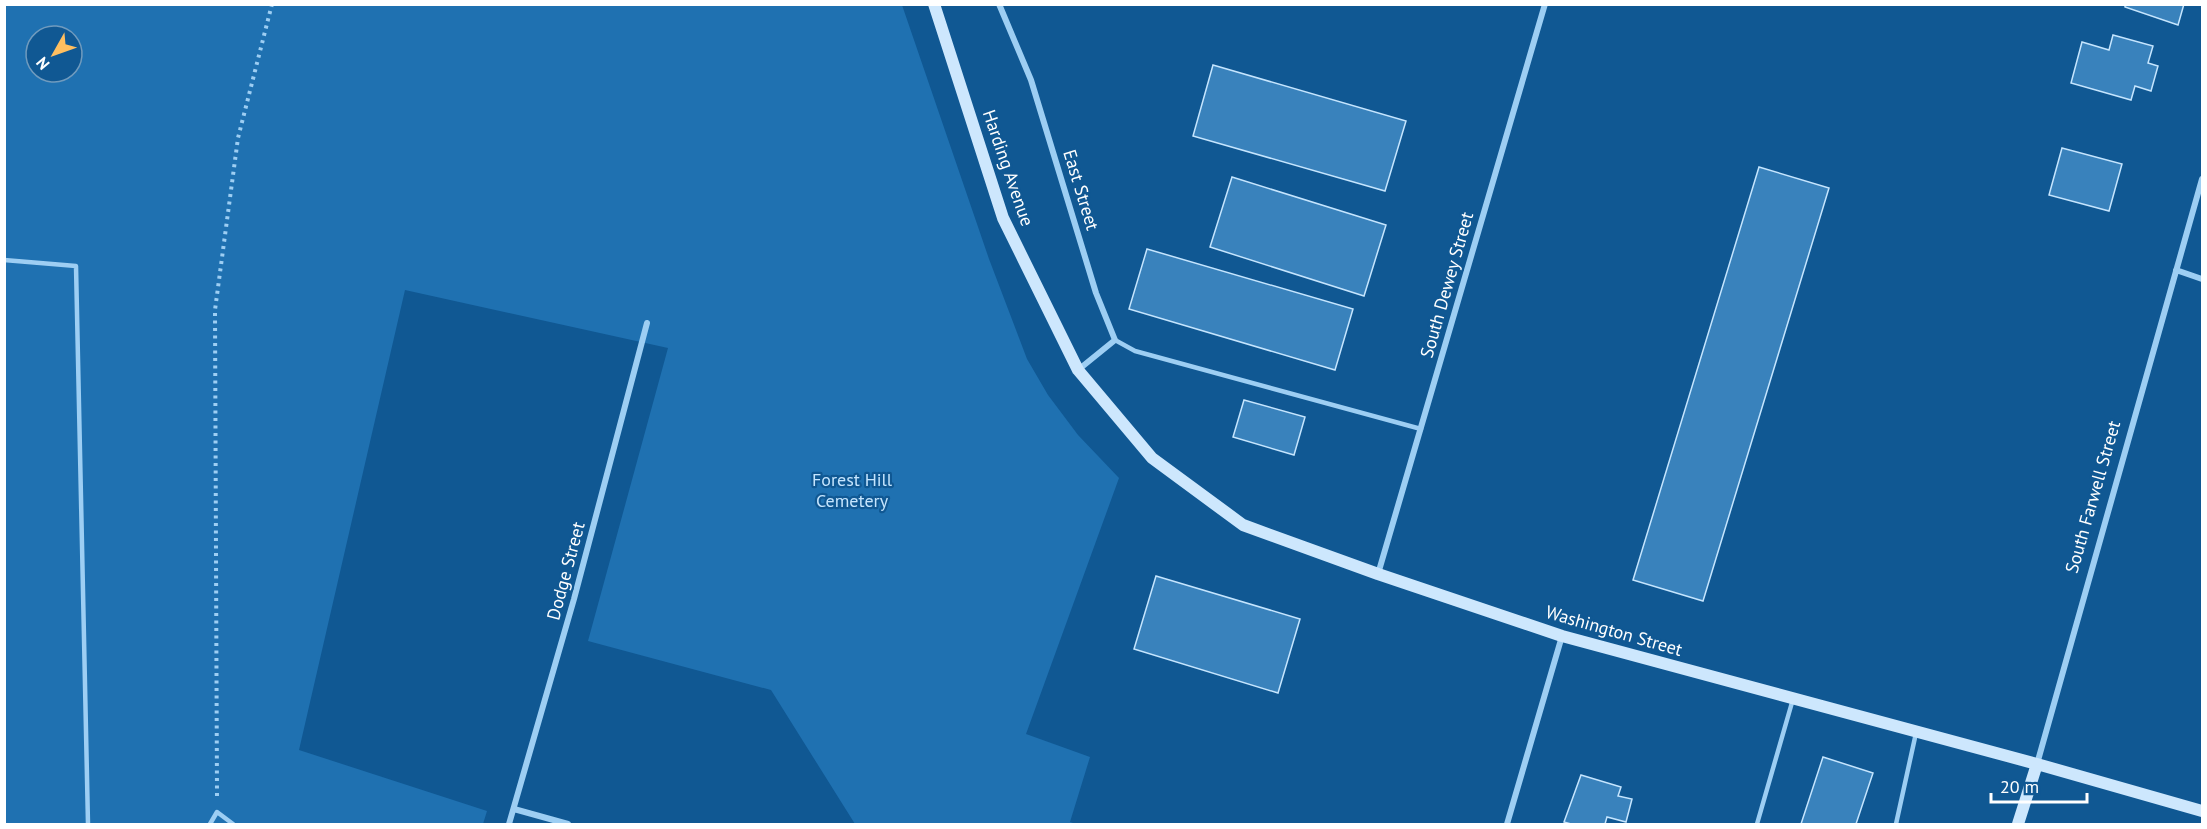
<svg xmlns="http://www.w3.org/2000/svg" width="2207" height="829" font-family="'PT Sans',sans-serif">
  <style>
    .green { fill: #1f71b1; fill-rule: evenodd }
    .building { fill: #3982bc; stroke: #c5e5fe; stroke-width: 1.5 }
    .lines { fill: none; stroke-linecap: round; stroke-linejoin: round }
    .path { stroke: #9dcef3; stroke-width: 4; stroke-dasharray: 3 4.5; stroke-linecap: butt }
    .lane { stroke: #9dcef3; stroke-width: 4.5 }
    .street { stroke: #9dcef3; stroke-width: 6 }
    .secondary { stroke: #cde7fd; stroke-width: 12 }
    .labels { text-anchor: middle; stroke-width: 4.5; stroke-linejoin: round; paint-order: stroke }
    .street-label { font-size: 18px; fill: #fff; stroke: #105893 }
    .park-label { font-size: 18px; fill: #c5e5fe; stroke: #105893 }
  </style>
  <rect width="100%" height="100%" fill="#105893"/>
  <path class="green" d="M5 5H902L989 259 1027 359 1048 395 1078 435 1119 478 1026 734 1090 757 1070 822 1076 824H855L771 690 588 641 668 348 405 290 299 750 487 811 483 824H5ZM36 36H72V72H36Z"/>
  <path class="building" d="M2125 4H2184L2178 25 2125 7Z
    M2113 35 2153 46 2148 63 2158 66 2151 91 2135 86 2131 100 2071 83 2082 42 2109 50Z
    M1213 65 1406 121 1385 191 1193 136Z
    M2062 148 2122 164 2109 211 2049 195Z
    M1759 167 1829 188 1703 601 1633 580Z
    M1232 177 1386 225 1364 296 1210 247Z
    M1147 249 1353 309 1335 370 1129 309Z
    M1244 400 1305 417 1294 455 1233 437Z
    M1156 576 1300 619 1278 693 1134 649Z
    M1823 757 1873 773 1856 824H1801Z
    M1581 775 1621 787 1618 796 1632 799 1626 822 1607 817 1605 824H1571L1564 822Z"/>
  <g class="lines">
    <path class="path" d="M217 796 215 310 238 138 272 4"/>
    <path class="lane" d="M4 260 76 266 88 824
      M1115 340 1135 351 1421 429
      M210 824 217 812 233 824
      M1757 824 1793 699
      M1896 824 1916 733"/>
    <path class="street" d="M999 4 1031 80 1096 293 1115 340 1078 370
      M2176 270 2202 279
      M1378 574 1545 4
      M2037 764 2202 179
      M514 809 568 824
      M509 824 574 599 647 323
      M1507 824 1562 636"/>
    <path class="secondary" d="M934 4 1003 218 1078 370 1152 458 1243 525 1378 574 1562 636 2037 764 2202 811
      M2018 824 2037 764"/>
  </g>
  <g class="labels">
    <g class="street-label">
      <text transform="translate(1008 168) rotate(71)" y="6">Harding Avenue</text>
      <text transform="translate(1081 190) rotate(73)" y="6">East Street</text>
      <text transform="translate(1447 285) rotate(-74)" y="6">South Dewey Street</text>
      <text transform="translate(2093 497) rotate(-74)" y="6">South Farwell Street</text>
      <text transform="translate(566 571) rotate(-75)" y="6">Dodge Street</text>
      <text transform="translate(1614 631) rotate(16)" y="6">Washington Street</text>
    </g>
    <g class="park-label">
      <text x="852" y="486">Forest Hill<tspan x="852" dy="21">Cemetery</tspan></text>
    </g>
  </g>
  <rect width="2207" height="829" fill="none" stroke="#ffffff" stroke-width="12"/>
  <g transform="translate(54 54) rotate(230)"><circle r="28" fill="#105893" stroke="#709bbe" stroke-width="1.5"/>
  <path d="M0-4.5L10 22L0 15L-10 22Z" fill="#ffbf60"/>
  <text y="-9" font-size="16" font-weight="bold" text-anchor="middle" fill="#ffffff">N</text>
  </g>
  <path d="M1991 793v9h96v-9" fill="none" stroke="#ffffff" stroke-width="3"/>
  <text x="2000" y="793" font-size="18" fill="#ffffff" stroke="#105893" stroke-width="4.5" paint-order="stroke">20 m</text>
</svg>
